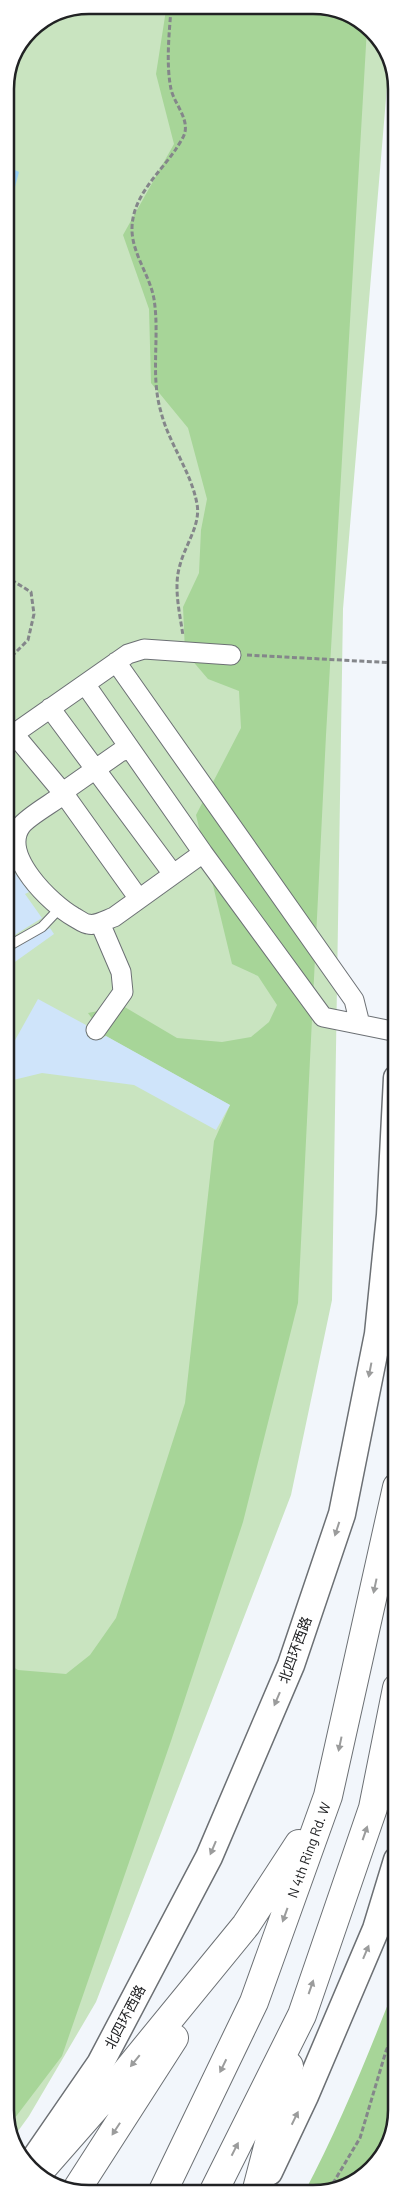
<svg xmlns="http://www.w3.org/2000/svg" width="402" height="2199" font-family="Barlow,'Noto Sans SC',sans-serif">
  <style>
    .green { fill: #c9e4c0 }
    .forest { fill: #a7d598 }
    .water { fill: #9ad2f5 }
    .building { fill: #cfe4fa }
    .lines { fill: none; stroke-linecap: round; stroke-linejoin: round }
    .lane-casing { stroke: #6c7074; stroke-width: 11 }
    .street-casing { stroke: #6c7074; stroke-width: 21 }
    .secondary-casing { stroke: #6c7074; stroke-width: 29 }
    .highway-casing { stroke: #6c7074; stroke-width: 30 }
    .path { stroke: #84868a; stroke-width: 3; stroke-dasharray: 5 2.5; stroke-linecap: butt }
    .lane { stroke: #fff; stroke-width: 9 }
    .street { stroke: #fff; stroke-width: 19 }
    .secondary { stroke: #fff; stroke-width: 26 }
    .highway { stroke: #fff; stroke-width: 28 }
    .oneway { fill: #9b9c9c }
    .labels { text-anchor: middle; stroke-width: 4.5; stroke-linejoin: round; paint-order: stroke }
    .street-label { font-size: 14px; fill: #212224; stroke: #fff }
    .rim { fill: none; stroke: #212224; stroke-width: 2.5 }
  </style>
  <rect width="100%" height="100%" fill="#f2f6fb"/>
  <path class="green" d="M335 8 376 33 389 63 343 609 332 1300 291 1495 96 2002 29 2116 13 2138 6 2121 5 83 30 29 57 11Z"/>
  <path class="forest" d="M335 8 367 28 326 735 298 1303 243 1522 171 1741 62 2056 8 2127 6 2121V1663L18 1670 66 1674 90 1655 116 1618 185 1403 214 1141 230 1105 104 1035 88 1013 123 1006 177 1038 222 1042 251 1037 269 1022 277 1005 258 976 232 964 196 815 241 728 239 691 208 679 185 652 183 607 199 573 201 530 207 499 188 428 151 383 149 309 123 235 174 144 156 74 166 10Z
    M397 1981V2116L376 2166 324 2193H304C340 2125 369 2053 397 1981Z"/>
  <path class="water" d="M5 165 19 172 5 224Z"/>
  <path class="building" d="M12 869 29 892 25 894 42 918 5 941V874Z
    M50 928 54 934 5 969V954Z
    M38 999 86 1025V1034L90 1039 100 1040 106 1036 230 1105 216 1130 134 1085 42 1073 5 1082V1052L9 1051Z"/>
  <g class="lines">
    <g class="lane-casing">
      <path id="lane" d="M5 948 42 927 59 909"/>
    </g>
    <g class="street-casing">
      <path id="street" d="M116 662 354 1000 360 1024
        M85 684 203 853 323 1017 397 1032
        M50 708 173 874
        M14 734 64 794C54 802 27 817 21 826 0 855 51 904 74 917 78 919 84 924 88 924 96 926 106 920 114 917L203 853
        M5 740 128 654 144 649 231 655
        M129 749 120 752 70 787 64 794 139 899
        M96 1030 123 992 121 972 100 923"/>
    </g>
    <g class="secondary-casing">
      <path id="secondary" d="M29 2167 100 2064 209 1857 291 1665 342 1514 378 1334 390 1215 397 1078
        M269 2172 305 2096 376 1929 397 1860"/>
    </g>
    <g class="highway-casing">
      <path id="highway" d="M38 2173 117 2083 246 1925 299 1844
        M75 2192 174 2038
        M162 2193 254 2002 328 1796 397 1487
        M213 2193 302 2015 373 1808 397 1688
        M256 2193 289 2066"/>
    </g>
    <path class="path" d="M171 10C169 34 166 65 171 89 174 103 188 117 185 132 184 137 179 144 176 149 159 174 131 197 132 231 133 255 150 276 154 299 160 337 150 375 161 412 169 444 191 471 197 504 201 525 185 545 180 565 173 587 180 614 183 636
      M5 576 31 592 34 614 28 640 5 663
      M392 614 396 502
      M247 655 396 663
      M329 2190 360 2138 386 2051 397 2025"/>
    <use href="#lane" class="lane"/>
    <use href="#street" class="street"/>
    <use href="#secondary" class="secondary"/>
    <use href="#highway" class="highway"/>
  </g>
  <defs><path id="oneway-solid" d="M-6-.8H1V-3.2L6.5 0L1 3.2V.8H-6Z" transform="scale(1.25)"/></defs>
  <g class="oneway">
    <use href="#oneway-solid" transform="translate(370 1370) rotate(101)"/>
    <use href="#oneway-solid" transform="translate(337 1529) rotate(108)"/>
    <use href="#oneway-solid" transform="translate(375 1586) rotate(102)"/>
    <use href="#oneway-solid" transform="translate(277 1699) rotate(113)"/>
    <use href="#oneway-solid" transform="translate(340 1744) rotate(102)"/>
    <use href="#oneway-solid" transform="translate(365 1833) rotate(-71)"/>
    <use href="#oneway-solid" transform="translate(213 1848) rotate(113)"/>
    <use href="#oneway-solid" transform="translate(285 1915) rotate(110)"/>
    <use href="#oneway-solid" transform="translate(366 1952) rotate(-67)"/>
    <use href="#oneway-solid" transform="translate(311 1987) rotate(-71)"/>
    <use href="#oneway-solid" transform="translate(135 2061) rotate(129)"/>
    <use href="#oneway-solid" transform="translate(223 2066) rotate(116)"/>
    <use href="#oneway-solid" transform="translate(295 2118) rotate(-64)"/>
    <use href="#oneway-solid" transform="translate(116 2129) rotate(123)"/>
    <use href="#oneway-solid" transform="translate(235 2149) rotate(-63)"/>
  </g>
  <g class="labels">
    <g class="street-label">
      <text transform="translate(295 1650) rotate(-70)" y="5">北四环西路</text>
      <text transform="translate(309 1850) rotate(-70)" y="5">N 4th Ring Rd. W</text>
      <text transform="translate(125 2017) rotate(-62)" y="5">北四环西路</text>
    </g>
  </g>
  <path d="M0 0H402V2199H0ZM89 14H313A75 75 0 0 1 388 89V2110A75 75 0 0 1 313 2185H89A75 75 0 0 1 14 2110V89A75 75 0 0 1 89 14Z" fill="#fff" fill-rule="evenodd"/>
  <path class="rim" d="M89 14H313A75 75 0 0 1 388 89V2110A75 75 0 0 1 313 2185H89A75 75 0 0 1 14 2110V89A75 75 0 0 1 89 14Z"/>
</svg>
